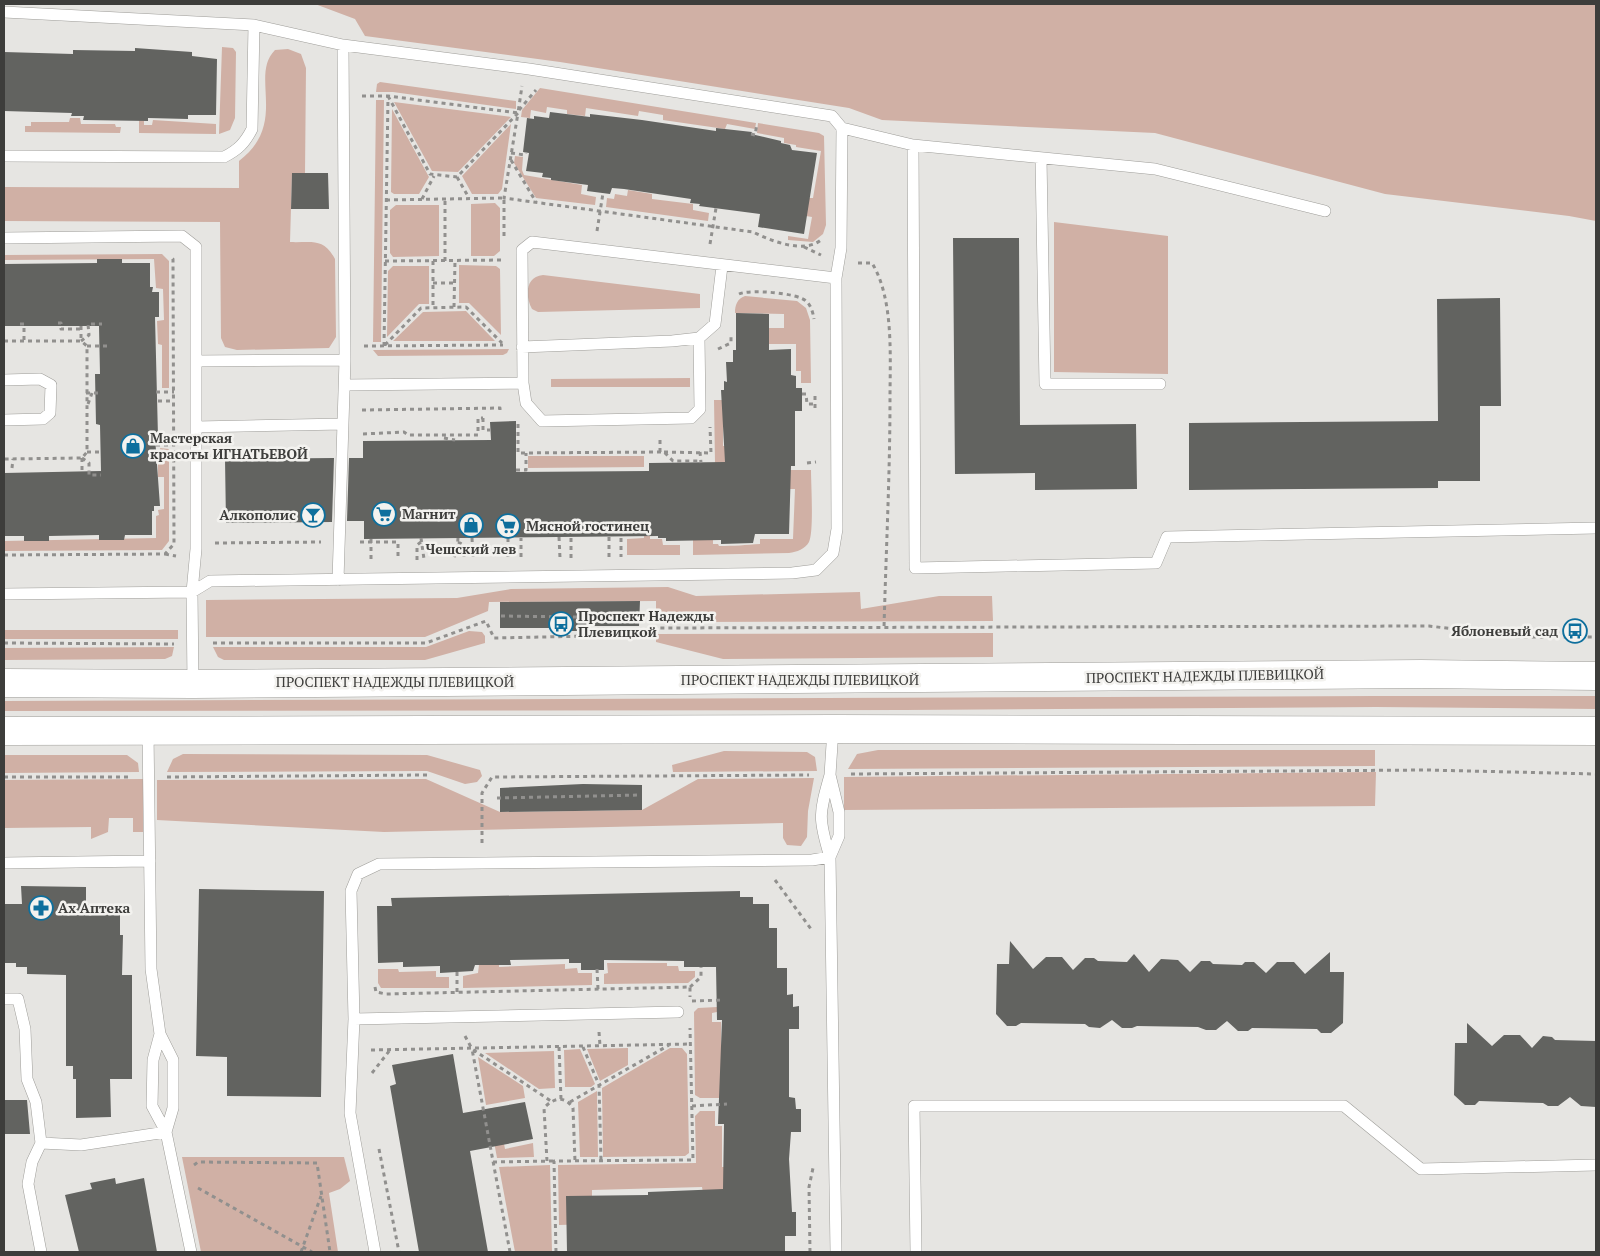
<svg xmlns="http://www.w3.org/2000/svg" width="1600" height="1256" font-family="'PT Serif',serif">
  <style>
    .green { fill: #d0b0a5 }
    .building { fill: #626360 }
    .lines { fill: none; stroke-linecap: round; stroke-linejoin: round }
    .service-casing { stroke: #9e9d99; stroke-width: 12 }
    .secondary-casing { stroke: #9e9d99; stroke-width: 29 }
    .path { stroke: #91908e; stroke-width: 3; stroke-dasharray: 4 4; stroke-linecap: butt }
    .service { stroke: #fff; stroke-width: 11 }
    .secondary { stroke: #fff; stroke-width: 28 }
    .labels { text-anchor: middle; stroke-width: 5; stroke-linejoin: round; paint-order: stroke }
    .poi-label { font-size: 14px; font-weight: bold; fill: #3d3d3b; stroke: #f3f2ef; text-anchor: start }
    .street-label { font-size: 14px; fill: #3d3d3b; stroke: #f3f2ef }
  </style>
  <rect width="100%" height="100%" fill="#e6e5e2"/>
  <path class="green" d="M315 4H1596V221L1569 216 1385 194 1155 133 882 120 849 108 560 62 365 36 355 19Z
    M222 47 233 48 236 52 235 118 230 130 219 134Z
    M288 49 301 54 306 68 305 173 292 174 290 242C312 243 323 237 335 259L336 337 329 348 237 350 225 347 221 338 220 222 4 221V187L239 188V161C289 123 249 76 275 50Z
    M380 82 516 101V109L393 92H376L377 84Z
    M540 88 756 123 755 129 727 124 725 129 663 120V115L639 111 638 116 586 108 585 116 567 114V110L547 107 546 113 531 110 530 118 521 117 522 110Z
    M376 100H384L381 342H373Z
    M394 102 511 117 458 172 432 171Z
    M392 109 429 177 419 194H394L391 192Z
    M70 118H80L81 124H115L116 127H121L120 133 25 132V126H31V122H69Z
    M139 120 144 121V125H152L153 120 216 124V134L139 133Z
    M758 123 819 133 824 136 826 225 823 234 813 242 788 240V236L808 239 812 217 806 216 808 198H813L821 151 796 147V145L784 143V138L757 133Z
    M511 124 502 189 498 194H472L462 176Z
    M515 156 523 157 522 170 524 175 582 185 581 194 596 197 595 205 536 198 514 163Z
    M628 190 652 194V199L693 204V210L709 213 708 221 606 207 607 198 614 199 615 194 627 196Z
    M495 203 500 208V251L494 256H471V204Z
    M396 205H439V256L393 257 390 253V210Z
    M1054 222 1168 236V374L1054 372Z
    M162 254 169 261V388H162V345L158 344 157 321 164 320 163 289 156 288 154 259 4 260V255Z
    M459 265 496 266 500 269 501 335 469 303H459Z
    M393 266H429V304H419L387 337 388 271Z
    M543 275 700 294V308L538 312 532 309C525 296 525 277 543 275Z
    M745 296 797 301 806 308 810 320 811 383H801V371H796V344H769L768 328H784V314L735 313C735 305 737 299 745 296Z
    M466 311 495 341H393L423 312Z
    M509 349 507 353 503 355 378 356 373 350Z
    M690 378V387H551V379Z
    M714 400H723V446H729L738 464 715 463Z
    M160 448 169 449V541L162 550 4 551V541L156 538V516L159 515 158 510 164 509V477H158V452H161Z
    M528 456H644V467L528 468Z
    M789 470H811C811 484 814 531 809 542 805 549 797 552 789 553L693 555V539H713V544H718L719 546C734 546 746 545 760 544V539H793L795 489H789Z
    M644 532H650V539H662L663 545H680V555H627V539L644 538Z
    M668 587 696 596 860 592 861 609 939 596H992L993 621 685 622 656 610V601L489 602 488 611 425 637H206V600L457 598 511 589Z
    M4 630H178V639H4Z
    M469 631 482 632 485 636V643L425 660H224L218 657 213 647H426Z
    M993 633V657L723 659 656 642V634Z
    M174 647 172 656 165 659 4 660V648Z
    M1375 696H1596V709L1376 707 904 710 4 711V701Z
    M878 750H1375V766L848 769 857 754Z
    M724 751 807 752 815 757 817 771 673 772 672 765Z
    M183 754 427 755 480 770 482 776 477 782 465 784 427 771 167 772 173 759Z
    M4 755H127L138 763 139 772 4 773Z
    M1376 772 1375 806 844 810V777Z
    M814 778 808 811 807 837 801 846 787 845 783 838V823L384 832 157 820V780L426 779 500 812 642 810 698 779Z
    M143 779V832H133V818H109L108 832 91 839V827L4 828V780Z
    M607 963H667V966H678L679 971H695V977L688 983 604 984V974L608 973Z
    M565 964V969L577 968 578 973H592V985L463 988V976L478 973 479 965H499V967Z
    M378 969H398L399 972 436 971V977H449V988H381L378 983Z
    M717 1007V1012L712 1013V1022H721V1095L719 1098H700L695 1095 694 1012 698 1008Z
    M628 1048V1065L600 1081 587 1049Z
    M670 1048H682L687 1054 689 1153 685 1156 603 1157 602 1088Z
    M580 1049 595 1084 591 1087H565L564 1050Z
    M554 1051 555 1088 539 1089 485 1053Z
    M478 1057 523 1086 525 1098 486 1105Z
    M597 1091 598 1157H580L578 1102Z
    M497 1107 505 1149 533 1143 534 1157 497 1158 488 1109Z
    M700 1111H715V1126H722V1167H730V1193H703L702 1187 592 1190V1224L559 1225 558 1165 696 1163 695 1116Z
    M182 1157H344L350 1181 340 1189 329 1193 338 1252H201Z
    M550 1165 552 1252H515L499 1167Z"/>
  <path class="building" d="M135 48 192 52V56L217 59 216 115H188V119L148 118V121L83 120 84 116H71L72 113 4 111V52L73 54V50L135 51Z
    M550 112 590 117V114L642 120 716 131V128L752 132 751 134 781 141V143L790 145 792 150 817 153 804 234 758 227 760 214 699 206 700 204 690 203 691 199 624 189 612 188 610 194 587 191 588 185 551 180V178L542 177 543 173 526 171 529 153 523 152 527 118 534 119V116L549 118Z
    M292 173H328L329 209H291Z
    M953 238H1019L1020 425 1136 424 1137 489 1035 490V473L955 474Z
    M97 259H122V263H150V287H153L152 292H159V317H155L158 437H155L160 506H154V511H152V535H125L124 540H99V535L49 536V541H24V536H4V473L101 471 100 425 96 424 95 374H100L99 326H4V264L97 263Z
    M1500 298 1501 406H1480V481H1438V488L1189 490V423L1438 421 1437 299Z
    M736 313 769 314V350L791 349V375L796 376V388H802V411H795V466H791L789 534H755L753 543 721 544V540L666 541V538H658V536L364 539V521H347L349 458H363V441L491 440 490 422 516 421V472L649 471V463L725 462 721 390H724V381L727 382 726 362H733V350H736Z
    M334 458 332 522 226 523 225 459Z
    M640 601 639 626H581V631H557V628H500V602Z
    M583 784 642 785V810L500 812V788Z
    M21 886 86 887V904H100V911H120V935H123L122 975H132V1079H110L111 1117 76 1118V1079H73V1066H66V975L27 974V967H16V963H4V904H22Z
    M199 889 324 891 321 1097 227 1096V1057L196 1056Z
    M740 891V897H753V904H769V928H777V968H787V995L793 994V1007L799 1006V1029H789V1097L795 1098 796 1109H801V1132H791L789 1159 792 1212H796V1236H785V1252H567L566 1196 648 1195V1192L723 1189 724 1124H718L722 1020H717L716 967H684V961L604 960V970H581V963H569V959L510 960 511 965H475L473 971 440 973V966L403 967V962L378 963 377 906H392L391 898Z
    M1010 941 1033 969 1046 957H1062L1073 970 1085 958H1094L1098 961 1127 962 1134 954 1149 972 1161 959 1178 960 1190 972 1201 961H1210L1213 964 1242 965 1245 962H1254L1266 973 1277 962H1294L1305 974 1330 952V972H1344L1343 1023 1331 1033H1321L1317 1029 1252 1028 1248 1031H1238L1227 1021 1216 1030H1206L1198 1027 1137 1026 1132 1028H1122L1112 1020 1100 1028 1089 1027 1085 1024 1021 1023 1016 1026H1007L996 1014 997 964H1009Z
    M1467 1023 1492 1046 1504 1035H1520L1532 1048 1543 1036 1552 1037 1555 1040 1596 1041V1107L1581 1106 1570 1097 1558 1106H1548L1543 1103 1479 1101 1475 1105H1465L1454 1095 1455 1043H1467Z
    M453 1054 463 1113 525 1102 533 1139 470 1151 488 1252H419L390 1086 396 1084 392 1065Z
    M4 1100H27L30 1134H4Z
    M115 1178 116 1184 144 1178 157 1252H79L65 1195 92 1189 90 1183Z"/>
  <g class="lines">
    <g class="service-casing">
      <path id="service" d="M4 12 254 25 343 45 529 69 832 116 842 128 841 248 836 278 837 529 833 553 816 570 792 573 210 581 192 592 4 594
        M842 128 913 145 915 568 1156 563 1167 537 1596 528
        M913 145 1155 169 1325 211
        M4 156 224 157C238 150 245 143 252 129L254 25
        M1041 158 1045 384H1160
        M4 238 182 236 196 247V549L192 592 193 684
        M522 347 672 341 699 338
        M196 361 345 360
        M4 380 40 379 51 385 50 413 43 419 4 420
        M523 383 522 250 532 242 836 278
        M345 385 523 383 526 403 542 421 691 418 700 409 699 338 715 324 722 266
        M196 427 343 424
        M338 580 345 360 343 45
        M833 729 830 775 839 812V836L830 857 836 1252
        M148 731 151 969 160 1034 173 1060V1108L166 1132 191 1252
        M4 863 150 861
        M4 999H18L25 1029 27 1079 36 1102 41 1143 32 1162 28 1184 41 1252
        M678 1012 354 1019 351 891 358 874 379 864 812 860 830 857C818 818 819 814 830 775
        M354 1019 350 1113 375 1252
        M41 1143 81 1145 166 1132 152 1106 153 1060 160 1034
        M916 1252 914 1106H1344L1421 1169 1596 1165"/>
    </g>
    <g class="secondary-casing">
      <path id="secondary" d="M4 683 193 684 1421 674 1596 676
        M4 731 833 729 1596 731"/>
    </g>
    <path class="path" d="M362 96H388L518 113 522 86
      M388 96 430 174 457 177 518 113 504 198 753 232C771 241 804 254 821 240
      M519 110 536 90
      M751 134 755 135 757 124
      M511 153 525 155 526 153
      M511 160 536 202
      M457 177 469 198
      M422 199 434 176
      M386 200 504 198V239
      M597 231 603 193
      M710 244 716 208
      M804 247 821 255
      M385 261 504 260
      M433 261V307
      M445 261V199
      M858 263H872C894 299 890 357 890 398 890 475 886 551 884 628
      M433 283H454
      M739 294C750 289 798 293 806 301 811 305 813 313 814 319
      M454 307 455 261
      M58 323H61V329H81
      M20 324H24V341
      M81 326V340
      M4 341H81L87 346C87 381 87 416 87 452L82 458 4 459
      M81 341 89 335 88 324H102
      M385 345 421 308 466 307 502 343
      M87 346H107
      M364 346 503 345
      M384 346 388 97
      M718 349 731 343V334
      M156 392H174
      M86 393H100
      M802 394H806L807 404H813
      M158 401H173
      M88 404 92 393
      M815 408V395
      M362 410 500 408V412
      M483 418V430H490
      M518 424V453L664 452 673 461H701
      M363 434 404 432 408 435H478V418H483
      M444 438 455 440
      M156 445H174
      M87 452H101
      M660 452V437
      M664 452 711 453 710 427
      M700 452 701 463
      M82 458 89 463V475H101
      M82 458V471
      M807 463 816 462
      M12 468 13 459
      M516 470H526V453
      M559 537 560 558
      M609 537V557
      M421 538 424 559
      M472 538 473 557
      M508 538V557
      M621 538V557
      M371 539V559
      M360 542H398V559
      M458 542 464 545V557
      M215 543 321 542
      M165 554 176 556
      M4 555 165 554 174 544 173 259 170 256
      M454 557 457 551 458 538
      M521 557V538
      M571 558V537
      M417 560V545L421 542
      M501 616 642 618
      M4 643 174 644
      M213 643H426L486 621 494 638 640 635 652 628 1429 626 1520 637H1596
      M851 774 1427 770 1596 774
      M4 777H128
      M167 777 427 775
      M497 798 640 795
      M482 843V793L492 777 809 775
      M775 880 811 929
      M597 969 598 989
      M457 972V992
      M375 987 376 992 386 994 690 987V997
      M690 987 701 977V967
      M692 1001 724 1000
      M599 1032 600 1046
      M465 1036 472 1049
      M559 1047 561 1099
      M583 1047 599 1085 601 1160
      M371 1050 690 1044
      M372 1073 390 1050
      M570 1102 669 1045
      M692 1106 727 1104
      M379 1149 399 1252
      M547 1161 544 1108C553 1098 565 1095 573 1108L575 1161
      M493 1162 554 1161
      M194 1165 198 1162 317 1163 330 1252
      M198 1188 312 1252
      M301 1252 321 1196
      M510 1252 472 1049 551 1101
      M556 1252 554 1161 693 1160 690 1028
      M810 1252 809 1187 813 1168"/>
    <use href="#service" class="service"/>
    <use href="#secondary" class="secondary"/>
  </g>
  <defs>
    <g id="shop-ring" transform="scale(1.25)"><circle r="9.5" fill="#f3f2ef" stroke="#0e6f9d" stroke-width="1.5"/><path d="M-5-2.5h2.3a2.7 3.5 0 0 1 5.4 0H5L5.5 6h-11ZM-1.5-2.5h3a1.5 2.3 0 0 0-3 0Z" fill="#0e6f9d"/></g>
    <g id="supermarket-ring" transform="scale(1.25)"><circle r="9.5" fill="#f3f2ef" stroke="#0e6f9d" stroke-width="1.5"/><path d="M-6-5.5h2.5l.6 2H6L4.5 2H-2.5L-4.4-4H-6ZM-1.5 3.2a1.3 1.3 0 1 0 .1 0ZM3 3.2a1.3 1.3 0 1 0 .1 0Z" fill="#0e6f9d"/></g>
    <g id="bar-ring" transform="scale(1.25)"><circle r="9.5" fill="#f3f2ef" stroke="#0e6f9d" stroke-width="1.5"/><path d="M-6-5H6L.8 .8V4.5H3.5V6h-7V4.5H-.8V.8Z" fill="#0e6f9d"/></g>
    <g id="bus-ring" transform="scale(1.25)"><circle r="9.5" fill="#f3f2ef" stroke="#0e6f9d" stroke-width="1.5"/><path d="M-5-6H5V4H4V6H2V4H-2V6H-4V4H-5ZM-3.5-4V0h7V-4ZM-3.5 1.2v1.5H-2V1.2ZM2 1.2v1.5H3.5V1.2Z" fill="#0e6f9d"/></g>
    <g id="pharmacy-ring" transform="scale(1.25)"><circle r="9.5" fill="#f3f2ef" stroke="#0e6f9d" stroke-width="1.5"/><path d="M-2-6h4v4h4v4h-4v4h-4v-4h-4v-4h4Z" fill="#0e6f9d"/></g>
  </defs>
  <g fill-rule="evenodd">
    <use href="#shop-ring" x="133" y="446"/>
    <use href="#supermarket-ring" x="384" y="514"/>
    <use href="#bar-ring" x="313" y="515"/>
    <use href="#shop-ring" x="471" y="525"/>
    <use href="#supermarket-ring" x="508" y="526"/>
    <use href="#bus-ring" x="561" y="624"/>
    <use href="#bus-ring" x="1575" y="631"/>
    <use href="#pharmacy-ring" x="41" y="908"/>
  </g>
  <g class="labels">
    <g class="poi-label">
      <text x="150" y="443">Мастерская<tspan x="150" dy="16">красоты ИГНАТЬЕВОЙ</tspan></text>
      <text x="402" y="519">Магнит</text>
      <text x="296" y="520" text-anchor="end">Алкополис</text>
      <text x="526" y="531">Мясной гостинец</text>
      <text x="471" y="554" text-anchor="middle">Чешский лев</text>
      <text x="578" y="621">Проспект Надежды<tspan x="578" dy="16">Плевицкой</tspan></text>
      <text x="1558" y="636" text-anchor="end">Яблоневый сад</text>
      <text x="58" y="913">Ах Аптека</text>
    </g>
    <g class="street-label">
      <text transform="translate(1205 676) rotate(-1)" y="5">ПРОСПЕКТ НАДЕЖДЫ ПЛЕВИЦКОЙ</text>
      <text x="800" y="685">ПРОСПЕКТ НАДЕЖДЫ ПЛЕВИЦКОЙ</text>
      <text x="395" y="687">ПРОСПЕКТ НАДЕЖДЫ ПЛЕВИЦКОЙ</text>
    </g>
  </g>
  <rect width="1600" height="1256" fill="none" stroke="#3d3d3b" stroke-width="10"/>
</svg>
